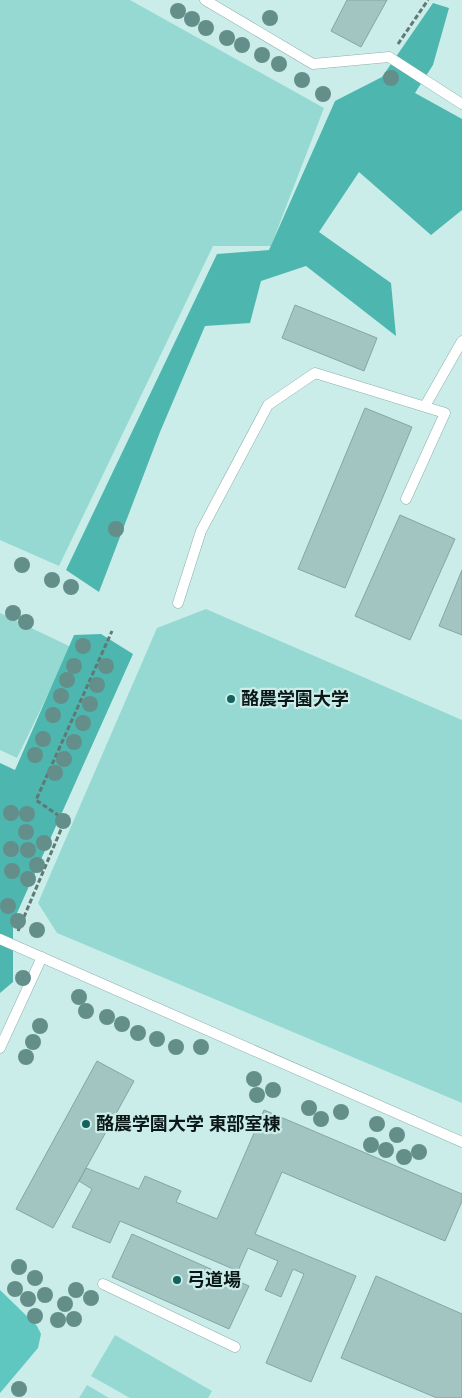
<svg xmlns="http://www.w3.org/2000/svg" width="462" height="1398" font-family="Overpass,'Noto Sans JP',sans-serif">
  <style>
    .green { fill: #96d9d3 }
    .forest { fill: #4db6af }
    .water { fill: #60c7c0 }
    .building { fill: #a3c5c1; stroke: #85a6a3 }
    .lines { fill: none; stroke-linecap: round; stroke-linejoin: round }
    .service-casing { stroke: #8dafac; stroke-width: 11 }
    .path { stroke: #617876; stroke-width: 3; stroke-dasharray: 5 2.5; stroke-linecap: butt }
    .service { stroke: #fff; stroke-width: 10 }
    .tree { fill: #648e8a }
    .poi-dot { fill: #13625e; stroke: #caede9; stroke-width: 2 }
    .labels { text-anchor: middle; stroke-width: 4.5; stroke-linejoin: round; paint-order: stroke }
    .poi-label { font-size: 18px; font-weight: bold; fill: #0b1817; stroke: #caede9; text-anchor: start }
  </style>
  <rect width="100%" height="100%" fill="#caede9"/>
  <path class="green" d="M0 0H130L324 108 271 246H213L59 566 0 540Z
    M206 609 462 720V1103L57 933 38 903 157 628Z
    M0 613 71 647 17 758 0 750Z
    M115 1335 212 1391 208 1398H130L91 1376Z
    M87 1385 109 1398H110H79Z"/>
  <path class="forest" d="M433 3 449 8 433 65 415 93 462 119V210L431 235 359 172 319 232 391 283 396 336 306 266 261 281 250 323 205 326 160 432 99 592 66 570 217 254 269 250 335 101 382 77Z
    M101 634 133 654 13 922V982L0 993V763L15 770 74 635Z"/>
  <path class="water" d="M0 1290 37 1326 41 1334 38 1348 0 1393Z"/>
  <path class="building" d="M347 0H387L361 47 331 31Z
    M295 305 377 338 364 371 282 338Z
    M365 408 412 427 345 588 298 569Z
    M400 515 455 539 410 640 355 616Z
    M462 570V635L439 626Z
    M97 1061 134 1081 53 1228 16 1209Z
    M264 1110 462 1194V1201L445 1241 282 1172 255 1234 356 1276 311 1382 266 1363 304 1274 293 1269 281 1297 265 1290 278 1261 248 1248 238 1271 120 1221 110 1243 72 1227 92 1189 79 1181 86 1168 139 1189 145 1176 181 1191 176 1202 217 1219Z
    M132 1234 249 1286 229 1329 112 1277Z
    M376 1276 462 1314V1398H437L341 1358Z"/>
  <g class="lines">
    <g class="service-casing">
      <path id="service" d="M205 0 313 64 389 57 462 104
        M425 406 462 341
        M178 603 201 531 268 405 315 373 445 413 406 499
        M0 939 462 1142
        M0 1048 42 957
        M103 1284 235 1347"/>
    </g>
    <path class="path" d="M398 44 428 0
      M18 931 65 820 36 800 112 631"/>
    <use href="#service" class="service"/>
  </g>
  <g class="tree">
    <circle cx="178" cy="11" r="8"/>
    <circle cx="270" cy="18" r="8"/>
    <circle cx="192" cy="19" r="8"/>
    <circle cx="206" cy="28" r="8"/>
    <circle cx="227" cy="38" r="8"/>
    <circle cx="242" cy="45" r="8"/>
    <circle cx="262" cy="55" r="8"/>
    <circle cx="279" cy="64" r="8"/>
    <circle cx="391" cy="78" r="8"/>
    <circle cx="302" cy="80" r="8"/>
    <circle cx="323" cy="94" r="8"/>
    <circle cx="116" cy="529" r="8"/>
    <circle cx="22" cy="565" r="8"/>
    <circle cx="52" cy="580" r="8"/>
    <circle cx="71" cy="587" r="8"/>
    <circle cx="13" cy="613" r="8"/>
    <circle cx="26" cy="622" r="8"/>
    <circle cx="83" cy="646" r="8"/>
    <circle cx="74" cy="666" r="8"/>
    <circle cx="106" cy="666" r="8"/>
    <circle cx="67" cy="680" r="8"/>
    <circle cx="97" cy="685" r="8"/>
    <circle cx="61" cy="696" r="8"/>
    <circle cx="90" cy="704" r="8"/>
    <circle cx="53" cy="715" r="8"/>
    <circle cx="83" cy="723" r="8"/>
    <circle cx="43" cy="739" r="8"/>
    <circle cx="74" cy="742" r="8"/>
    <circle cx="35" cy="755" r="8"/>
    <circle cx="64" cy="759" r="8"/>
    <circle cx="55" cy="773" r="8"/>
    <circle cx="11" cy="813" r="8"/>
    <circle cx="27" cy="814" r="8"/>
    <circle cx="63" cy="821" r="8"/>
    <circle cx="26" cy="832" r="8"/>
    <circle cx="44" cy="843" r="8"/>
    <circle cx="11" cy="849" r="8"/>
    <circle cx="28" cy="850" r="8"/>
    <circle cx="37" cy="865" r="8"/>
    <circle cx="12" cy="871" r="8"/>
    <circle cx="28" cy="879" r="8"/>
    <circle cx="8" cy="906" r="8"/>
    <circle cx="18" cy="921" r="8"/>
    <circle cx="37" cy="930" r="8"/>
    <circle cx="23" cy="978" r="8"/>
    <circle cx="79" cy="997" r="8"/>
    <circle cx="86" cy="1011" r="8"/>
    <circle cx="107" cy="1017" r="8"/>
    <circle cx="122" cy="1024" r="8"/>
    <circle cx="40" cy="1026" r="8"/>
    <circle cx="138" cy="1033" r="8"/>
    <circle cx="157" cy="1039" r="8"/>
    <circle cx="33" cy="1042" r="8"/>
    <circle cx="176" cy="1047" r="8"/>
    <circle cx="201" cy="1047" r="8"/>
    <circle cx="26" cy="1057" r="8"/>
    <circle cx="254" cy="1079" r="8"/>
    <circle cx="273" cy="1090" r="8"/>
    <circle cx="257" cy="1095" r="8"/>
    <circle cx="309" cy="1108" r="8"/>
    <circle cx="341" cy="1112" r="8"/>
    <circle cx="321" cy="1119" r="8"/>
    <circle cx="377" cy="1124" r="8"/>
    <circle cx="397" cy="1135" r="8"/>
    <circle cx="371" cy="1145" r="8"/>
    <circle cx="386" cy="1150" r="8"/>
    <circle cx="419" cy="1152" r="8"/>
    <circle cx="404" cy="1157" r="8"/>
    <circle cx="19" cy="1267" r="8"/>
    <circle cx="35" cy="1278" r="8"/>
    <circle cx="15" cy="1289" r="8"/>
    <circle cx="76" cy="1290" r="8"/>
    <circle cx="45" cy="1295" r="8"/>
    <circle cx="91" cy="1298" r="8"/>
    <circle cx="28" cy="1299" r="8"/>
    <circle cx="65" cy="1304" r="8"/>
    <circle cx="35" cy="1316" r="8"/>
    <circle cx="74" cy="1319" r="8"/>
    <circle cx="58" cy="1320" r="8"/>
    <circle cx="19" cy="1389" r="8"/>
  </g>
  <g class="poi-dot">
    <circle cx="231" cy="699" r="5"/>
    <circle cx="86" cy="1124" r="5"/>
    <circle cx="177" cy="1280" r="5"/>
  </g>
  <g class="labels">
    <g class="poi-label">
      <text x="241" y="705">酪農学園大学</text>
      <text x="96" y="1130">酪農学園大学 東部室棟</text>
      <text x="187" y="1286">弓道場</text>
    </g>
  </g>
</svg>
